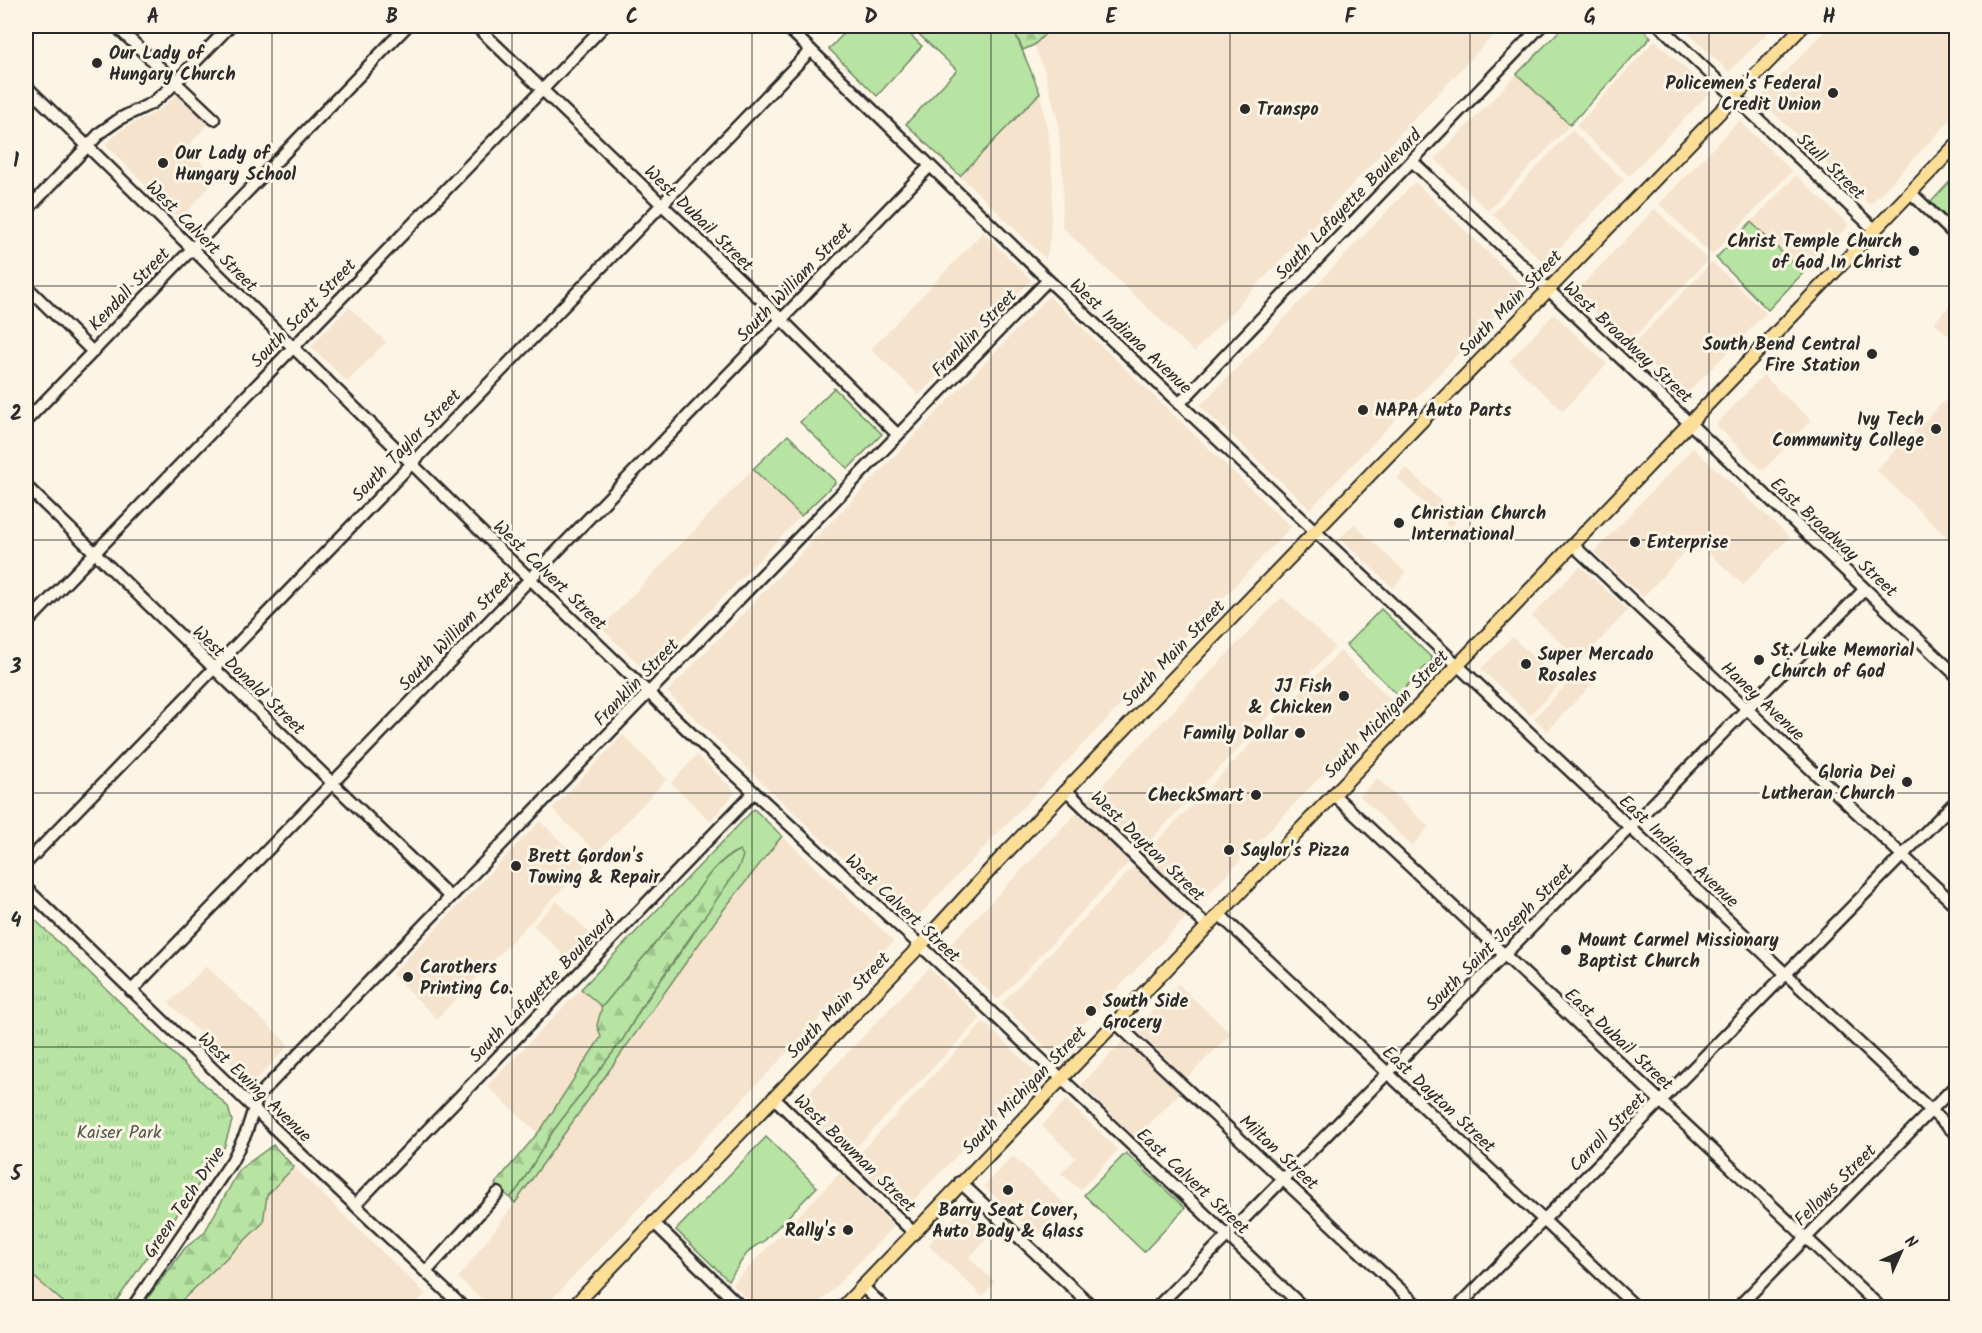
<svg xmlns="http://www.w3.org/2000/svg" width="1982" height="1333" font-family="Kalam,sans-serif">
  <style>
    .built { fill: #f6e3ce }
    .green { fill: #b7e4a2; stroke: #718866; stroke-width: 1.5 }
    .forest { fill: url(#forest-firs); stroke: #718866; stroke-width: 1.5 }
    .park { fill: url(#park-tufts); stroke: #718866; stroke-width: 1.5 }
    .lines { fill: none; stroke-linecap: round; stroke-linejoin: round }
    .minor-casing { stroke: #2b2b2b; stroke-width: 15 }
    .major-casing { stroke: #2b2b2b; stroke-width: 16 }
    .minor { stroke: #fcf5e5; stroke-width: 10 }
    .major { stroke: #fdde96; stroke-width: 12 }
    .grid { fill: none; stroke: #2b2b2b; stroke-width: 1.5; stroke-opacity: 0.55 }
    .poi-dot { fill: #2b2b2b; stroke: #fcf5e5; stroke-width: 2 }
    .labels { text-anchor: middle; stroke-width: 6; stroke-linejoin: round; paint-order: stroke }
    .poi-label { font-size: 18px; font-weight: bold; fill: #2b2b2b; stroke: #fcf5e5; text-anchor: start }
    .street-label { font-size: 18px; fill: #2b2b2b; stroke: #fcf5e5 }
    .park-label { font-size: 18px; fill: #4e5949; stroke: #fcf5e5 }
    .neatline { fill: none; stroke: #2b2b2b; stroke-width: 2 }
    .grid-label { font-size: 20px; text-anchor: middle; font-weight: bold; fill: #2b2b2b }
  </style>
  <defs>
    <pattern id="forest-firs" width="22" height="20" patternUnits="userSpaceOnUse" patternTransform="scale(1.5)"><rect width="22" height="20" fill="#b7e4a2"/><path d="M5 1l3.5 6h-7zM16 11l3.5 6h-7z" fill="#9ec48c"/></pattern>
    <pattern id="park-tufts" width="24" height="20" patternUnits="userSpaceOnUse" patternTransform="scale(1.5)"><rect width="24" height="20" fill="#b7e4a2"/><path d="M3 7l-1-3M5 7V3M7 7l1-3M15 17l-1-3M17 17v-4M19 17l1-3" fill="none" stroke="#9ec48c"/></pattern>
  </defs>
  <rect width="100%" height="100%" fill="#fcf5e5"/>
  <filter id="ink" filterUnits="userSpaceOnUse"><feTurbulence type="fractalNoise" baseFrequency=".0167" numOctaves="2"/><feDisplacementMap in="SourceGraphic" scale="12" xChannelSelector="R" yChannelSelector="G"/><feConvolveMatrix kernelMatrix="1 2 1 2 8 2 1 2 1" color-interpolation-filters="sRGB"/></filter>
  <g filter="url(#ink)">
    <path class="built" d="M1053 26H1502L1194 352 1062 227 1063 185 1058 122 1044 70 1034 45Z
      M1681 26H1774L1729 72Z
      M1830 26H1956V114L1870 205 1759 99Z
      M1655 40 1710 92 1629 176 1576 126Z
      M1517 74 1570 125 1488 211 1435 159Z
      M180 92 210 122 186 148 218 178 180 219 105 145 121 130 159 110Z
      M1040 93 1050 144 1053 186 1050 240 1046 259 960 176Z
      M1739 121 1792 171 1712 255 1659 204Z
      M1572 130 1624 180 1545 264 1492 214Z
      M1796 175 1849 225 1803 273 1751 222Z
      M1415 182 1523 286 1310 509 1200 406Z
      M1655 209 1708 260 1628 343 1574 293Z
      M983 232 1031 280 919 395 871 349Z
      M1712 262 1766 313 1684 397 1631 347Z
      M1049 296 1291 527 911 924 667 692Z
      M1956 299V343L1934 322Z
      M349 307 386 342 347 382 311 346Z
      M1554 314 1607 364 1563 411 1509 361Z
      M1763 375 1811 420 1763 471 1716 425Z
      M1956 389V546L1876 470Z
      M1693 448 1790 537 1743 585 1696 541 1643 597 1594 552Z
      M1406 468 1459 518 1450 528 1397 478Z
      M753 469 801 516 649 674 601 628Z
      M1354 524 1406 573 1393 588 1340 538Z
      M1580 566 1628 610 1581 661 1532 616Z
      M1282 597 1335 647 1138 853 1086 802Z
      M1512 637 1561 683 1530 715 1481 669Z
      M1340 651 1393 701 1195 908 1142 857Z
      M1580 671 1593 683 1547 731 1534 718Z
      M623 735 667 779 597 853 552 809Z
      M697 755 736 792 710 821 671 783Z
      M1377 778 1429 827 1412 846 1360 796Z
      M1080 809 1132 859 998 1000 945 950Z
      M540 821 585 865 437 1019 392 974Z
      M782 836 894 941 544 1307H490L458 1278 515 1203 721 913Z
      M1137 863 1189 914 1054 1055 1001 1004Z
      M557 901 595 938 572 963 533 925Z
      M206 966 289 1045 252 1084 169 1003Z
      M929 968 981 1018 848 1156 797 1105Z
      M1178 984 1231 1034 1187 1078 1135 1029Z
      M581 989 622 1026 541 1136 487 1086Z
      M984 1022 1037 1073 905 1209 853 1160Z
      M1124 1040 1180 1093 1136 1138 1081 1085Z
      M1066 1100 1118 1150 1080 1190 1061 1173 1076 1158 1042 1126Z
      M1013 1156 1066 1205 1037 1237 984 1186Z
      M294 1167 426 1294 412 1307 175 1308 262 1223 267 1195Z
      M840 1173 894 1226 816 1307H756L732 1284Z
      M967 1204 995 1230 969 1258 995 1282 982 1296 928 1245Z
      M26 1270 69 1307H26Z"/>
    <path class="green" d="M851 26H901L922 46 877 96 829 49Z
      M910 26H1012L1040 93 960 176 906 124 957 70Z
      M1564 26H1639L1651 37 1570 125 1517 74Z
      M1956 175V227L1931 202Z
      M1751 222 1803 273 1768 310 1716 258Z
      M834 388 882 434 848 469 800 422Z
      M788 435 836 482 801 516 753 469Z
      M1381 609 1433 659 1398 695 1346 645Z
      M754 809 782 836 721 913 515 1203 510 1198 519 1187 553 1131 623 1039 642 1007 692 936 740 850C719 858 704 880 692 899L602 1007 581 989Z
      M766 1137 817 1187 763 1242C745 1249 740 1266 728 1280L676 1230Z
      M1126 1153 1185 1208 1144 1252 1084 1195Z"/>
    <path class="forest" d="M1012 26H1053L1034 45 1023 50Z
      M740 850 743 856 738 869 642 1006 623 1039 553 1131 519 1187 510 1198 495 1184 542 1128 601 1037 597 1025 602 1007 692 899C704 880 719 859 740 850Z
      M273 1145 294 1167 267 1195 263 1223 175 1307H141L185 1248 204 1233 240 1169Z"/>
    <path class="park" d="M26 911 228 1107 232 1121 224 1148 112 1307H69L26 1270Z"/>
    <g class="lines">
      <g class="minor-casing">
        <path id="minor" d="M116 26 214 119
          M476 26 781 319 898 435
          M786 26 1048 280 1956 1134
          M1660 26 1875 230
          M26 86 502 552 703 745 935 959 1304 1308
          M1412 161 1956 675
          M1911 193 1956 236
          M26 211 101 132 121 118 152 103 168 90 230 26
          M26 286 92 351
          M1179 404 1541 26
          M26 421 407 26
          M26 486 450 897
          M1573 545 1956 906
          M26 624 604 26
          M1066 790 1207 926
          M1333 794 1881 1308
          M26 863 811 50
          M26 888 305 1158 464 1308
          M1219 914 1637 1308
          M131 991 930 166
          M1115 1022 1420 1308
          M774 1098 913 1232
          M960 1182 1094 1308
          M355 1205 754 792
          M653 1222 742 1308
          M426 1272 498 1193
          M862 1286 885 1308
          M132 1308 232 1161 246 1133 257 1099 261 1093 1048 280
          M1156 1308 1865 589
          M1457 1308 1956 801
          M1737 1308 1956 1085"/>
      </g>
      <g class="major-casing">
        <path id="major" d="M572 1308 920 946 1000 859 1217 633 1803 26
          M842 1308 1956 145"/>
      </g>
      <use href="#minor" class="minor"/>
      <use href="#major" class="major"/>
    </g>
  </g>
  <path class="grid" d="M272 26V1308M512 26V1308M752 26V1308M991 26V1308M1230 26V1308M1470 26V1308M1709 26V1308M26 286H1956M26 540H1956M26 793H1956M26 1047H1956"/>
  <g class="poi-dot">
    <circle cx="97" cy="63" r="6"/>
    <circle cx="1833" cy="93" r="6"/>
    <circle cx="1245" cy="109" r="6"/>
    <circle cx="163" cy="163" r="6"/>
    <circle cx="1914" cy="251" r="6"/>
    <circle cx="1872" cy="354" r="6"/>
    <circle cx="1363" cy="410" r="6"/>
    <circle cx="1936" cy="429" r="6"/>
    <circle cx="1399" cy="523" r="6"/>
    <circle cx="1635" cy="542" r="6"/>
    <circle cx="1759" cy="660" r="6"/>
    <circle cx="1526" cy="664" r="6"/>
    <circle cx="1344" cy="696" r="6"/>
    <circle cx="1300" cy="733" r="6"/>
    <circle cx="1907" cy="782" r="6"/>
    <circle cx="1256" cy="795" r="6"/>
    <circle cx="1229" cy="850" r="6"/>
    <circle cx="516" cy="866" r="6"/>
    <circle cx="1566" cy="950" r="6"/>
    <circle cx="408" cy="977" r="6"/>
    <circle cx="1091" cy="1011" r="6"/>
    <circle cx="1008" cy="1190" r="6"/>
    <circle cx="848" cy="1230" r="6"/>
  </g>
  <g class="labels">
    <g class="poi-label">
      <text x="109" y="59">Our Lady of<tspan x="109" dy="21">Hungary Church</tspan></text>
      <text x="1821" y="89" text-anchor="end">Policemen's Federal<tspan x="1821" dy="21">Credit Union</tspan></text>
      <text x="1257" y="115">Transpo</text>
      <text x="175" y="159">Our Lady of<tspan x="175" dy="21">Hungary School</tspan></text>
      <text x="1902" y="247" text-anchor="end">Christ Temple Church<tspan x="1902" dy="21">of God In Christ</tspan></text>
      <text x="1860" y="350" text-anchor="end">South Bend Central<tspan x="1860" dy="21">Fire Station</tspan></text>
      <text x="1375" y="416">NAPA Auto Parts</text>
      <text x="1924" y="425" text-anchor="end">Ivy Tech<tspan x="1924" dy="21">Community College</tspan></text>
      <text x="1411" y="519">Christian Church<tspan x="1411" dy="21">International</tspan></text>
      <text x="1647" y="548">Enterprise</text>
      <text x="1771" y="656">St. Luke Memorial<tspan x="1771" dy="21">Church of God</tspan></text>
      <text x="1538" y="660">Super Mercado<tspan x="1538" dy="21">Rosales</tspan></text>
      <text x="1332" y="692" text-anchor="end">JJ Fish<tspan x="1332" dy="21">&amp; Chicken</tspan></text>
      <text x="1288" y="739" text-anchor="end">Family Dollar</text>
      <text x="1895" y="778" text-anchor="end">Gloria Dei<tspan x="1895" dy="21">Lutheran Church</tspan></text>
      <text x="1244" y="801" text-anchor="end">CheckSmart</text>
      <text x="1241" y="856">Saylor's Pizza</text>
      <text x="528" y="862">Brett Gordon's<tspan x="528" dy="21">Towing &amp; Repair</tspan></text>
      <text x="1578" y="946">Mount Carmel Missionary<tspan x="1578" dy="21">Baptist Church</tspan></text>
      <text x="420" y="973">Carothers<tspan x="420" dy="21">Printing Co.</tspan></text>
      <text x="1103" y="1007">South Side<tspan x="1103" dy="21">Grocery</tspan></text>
      <text x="1008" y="1216" text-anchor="middle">Barry Seat Cover,<tspan x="1008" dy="21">Auto Body &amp; Glass</tspan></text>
      <text x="836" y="1236" text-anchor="end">Rally's</text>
    </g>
    <g class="street-label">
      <text transform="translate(1831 166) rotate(44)" y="6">Stull Street</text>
      <text transform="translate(1348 204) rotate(-46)" y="6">South Lafayette Boulevard</text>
      <text transform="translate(699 218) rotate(44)" y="6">West Dubail Street</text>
      <text transform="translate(202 236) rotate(45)" y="6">West Calvert Street</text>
      <text transform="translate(794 282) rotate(-46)" y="6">South William Street</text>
      <text transform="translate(129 289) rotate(-46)" y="6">Kendall Street</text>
      <text transform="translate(1510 303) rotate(-46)" y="6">South Main Street</text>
      <text transform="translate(303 313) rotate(-46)" y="6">South Scott Street</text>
      <text transform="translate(974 333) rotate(-46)" y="6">Franklin Street</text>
      <text transform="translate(1131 336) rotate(43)" y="6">West Indiana Avenue</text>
      <text transform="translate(1628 342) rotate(43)" y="6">West Broadway Street</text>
      <text transform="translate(406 445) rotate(-46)" y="6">South Taylor Street</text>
      <text transform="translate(1834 537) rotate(43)" y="6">East Broadway Street</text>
      <text transform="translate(550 575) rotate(44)" y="6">West Calvert Street</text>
      <text transform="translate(456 631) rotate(-46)" y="6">South William Street</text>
      <text transform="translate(1173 653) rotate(-46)" y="6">South Main Street</text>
      <text transform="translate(249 680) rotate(44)" y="6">West Donald Street</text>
      <text transform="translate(636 682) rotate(-46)" y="6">Franklin Street</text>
      <text transform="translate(1763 701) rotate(43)" y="6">Haney Avenue</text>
      <text transform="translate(1386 714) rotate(-46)" y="6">South Michigan Street</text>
      <text transform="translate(1148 846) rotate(44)" y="6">West Dayton Street</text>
      <text transform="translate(1679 851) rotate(43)" y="6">East Indiana Avenue</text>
      <text transform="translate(903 908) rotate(43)" y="6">West Calvert Street</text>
      <text transform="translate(1499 937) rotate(-45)" y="6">South Saint Joseph Street</text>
      <text transform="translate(542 987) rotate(-46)" y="6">South Lafayette Boulevard</text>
      <text transform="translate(838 1005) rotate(-46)" y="6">South Main Street</text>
      <text transform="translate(1619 1039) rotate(43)" y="6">East Dubail Street</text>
      <text transform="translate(255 1087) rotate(44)" y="6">West Ewing Avenue</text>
      <text transform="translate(1024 1090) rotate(-46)" y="6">South Michigan Street</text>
      <text transform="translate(1439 1099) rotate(43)" y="6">East Dayton Street</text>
      <text transform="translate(1607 1132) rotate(-46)" y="6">Carroll Street</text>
      <text transform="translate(1279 1152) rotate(43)" y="6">Milton Street</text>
      <text transform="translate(855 1153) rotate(44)" y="6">West Bowman Street</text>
      <text transform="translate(1193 1181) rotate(43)" y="6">East Calvert Street</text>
      <text transform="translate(1835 1185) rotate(-45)" y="6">Fellows Street</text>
      <text transform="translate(184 1202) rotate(-56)" y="6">Green Tech Drive</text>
    </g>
    <g class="park-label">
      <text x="119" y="1138">Kaiser Park</text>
    </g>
  </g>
  <rect width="1982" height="1333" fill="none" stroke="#fcf5e5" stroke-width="66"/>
  <g transform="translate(1901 1252) rotate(45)" stroke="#fcf5e5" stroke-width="4.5" paint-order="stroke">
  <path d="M0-4.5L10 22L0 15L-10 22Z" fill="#2b2b2b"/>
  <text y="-9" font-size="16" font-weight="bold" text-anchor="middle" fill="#2b2b2b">N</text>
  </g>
  <rect x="33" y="33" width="1916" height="1267" class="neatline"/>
  <g class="grid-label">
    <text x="153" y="23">A</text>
    <text x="392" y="23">B</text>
    <text x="632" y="23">C</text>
    <text x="871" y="23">D</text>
    <text x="1111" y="23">E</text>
    <text x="1350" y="23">F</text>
    <text x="1590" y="23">G</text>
    <text x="1829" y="23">H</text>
    <text x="16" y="167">1</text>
    <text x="16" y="420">2</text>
    <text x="16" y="673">3</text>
    <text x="16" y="927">4</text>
    <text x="16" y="1180">5</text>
  </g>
</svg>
